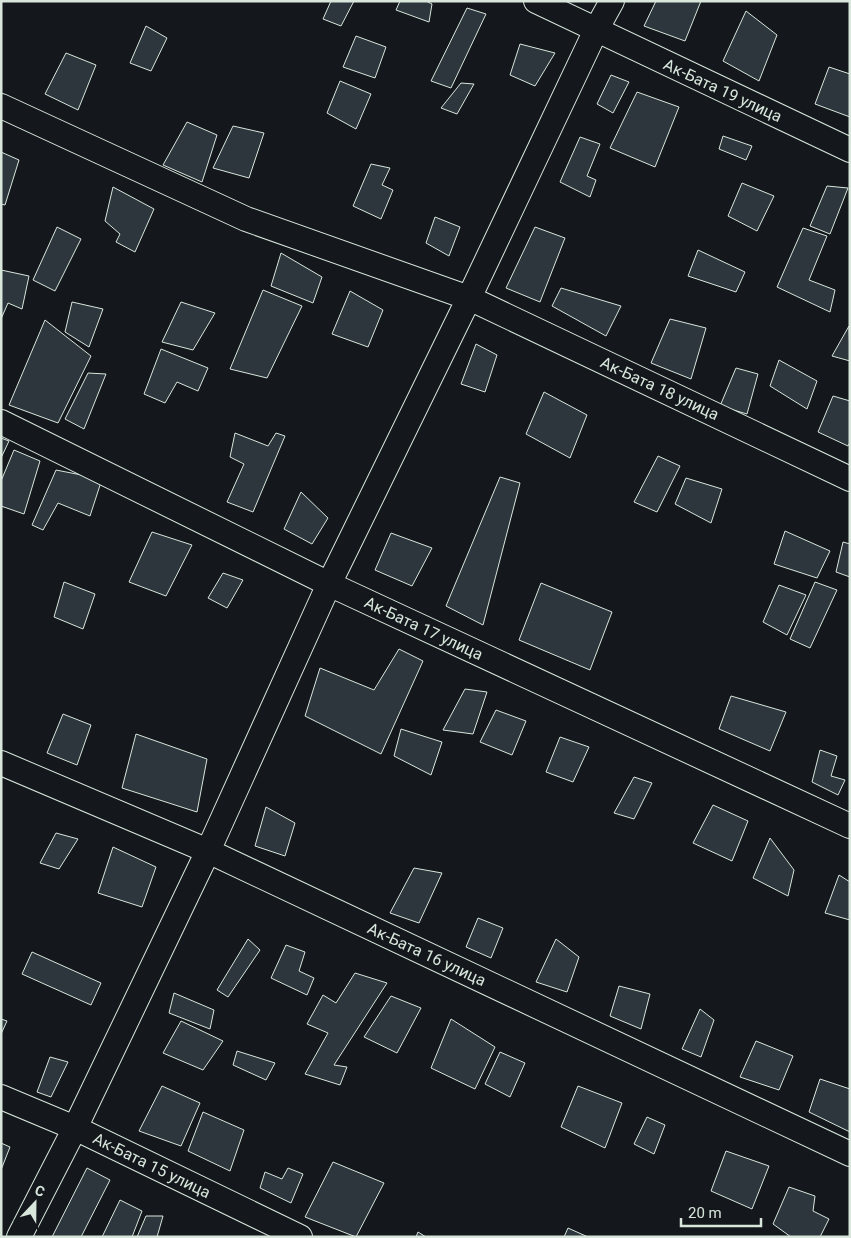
<svg xmlns="http://www.w3.org/2000/svg" width="851" height="1238" font-family="Roboto,sans-serif">
  <style>
    .building { fill: #2c363c; stroke: #d8e6dc }
    .lines { fill: none; stroke-linecap: round; stroke-linejoin: round }
    .street-casing { stroke: #d8e6dc; stroke-width: 26 }
    .street { stroke: #14181c; stroke-width: 24 }
    .labels { text-anchor: middle; stroke-width: 4; stroke-linejoin: round; paint-order: stroke }
    .street-label { font-size: 16px; fill: #d8e6dc; stroke: #14181c }
  </style>
  <rect width="100%" height="100%" fill="#14181c"/>
  <path class="building" d="M331 1H354L341 26 323 19Z
    M400 1H426L432 4 429 22 396 10Z
    M656 1H701L685 41 644 26Z
    M467 8 486 14 451 88 431 81Z
    M746 11 777 35 759 81 723 61Z
    M146 26 167 38 151 71 130 63Z
    M356 36 386 47 375 78 343 67Z
    M520 44 555 53 535 86 510 75Z
    M66 53 96 65 78 110 45 94Z
    M829 67 850 74V117L815 104Z
    M611 75 629 82 613 113 597 104Z
    M340 81 371 94 356 129 327 113Z
    M461 83 474 84 457 114 441 108Z
    M637 92 679 107 655 167 610 148Z
    M187 122 217 135 202 182 163 165Z
    M233 126 264 133 249 178 213 168Z
    M723 136 752 146 746 160 719 149Z
    M580 137 600 144 587 176 596 180 590 197 560 182Z
    M1 152 19 160 5 205 1 204Z
    M371 164 390 168 382 185 393 190 381 219 353 206Z
    M742 183 774 196 757 231 728 216Z
    M827 186 848 188 830 234 810 226Z
    M113 187 154 209 135 252 116 242 120 234 105 221Z
    M435 217 460 227 449 256 426 243Z
    M57 227 81 239 55 291 33 280Z
    M535 227 565 238 540 302 506 288Z
    M803 228 827 236 809 280 835 290 830 312 777 287Z
    M698 250 745 272 736 292 688 276Z
    M281 253 322 277 313 303 271 286Z
    M1 270 29 276 22 309 8 303 1 319Z
    M561 288 621 306 606 336 552 306Z
    M263 290 302 306 267 378 230 369Z
    M350 291 383 310 368 347 332 334Z
    M72 302 103 309 89 347 65 332Z
    M181 302 215 313 193 350 162 342Z
    M670 319 706 328 691 379 651 363Z
    M45 320 91 356 58 423 9 405Z
    M849 326 850 361 832 356Z
    M476 344 497 355 485 392 461 384Z
    M161 349 208 368 198 391 177 382 165 403 144 394Z
    M779 360 817 381 807 409 770 386Z
    M736 368 758 374 747 414 720 406Z
    M88 373 106 374 84 429 65 419Z
    M544 392 587 415 570 458 526 434Z
    M833 396 850 401V442L848 446 818 432Z
    M235 433 268 446 276 433 285 436 253 512 227 502 244 464 230 457Z
    M1 438 9 441 1 458Z
    M14 450 40 461 24 514 1 506V481Z
    M658 456 680 466 657 512 634 502Z
    M56 470 102 479 90 516 58 503 43 530 32 525Z
    M500 477 520 483 483 625 446 606Z
    M686 478 722 489 711 523 675 504Z
    M301 492 328 518 312 544 284 529Z
    M785 531 830 551 817 578 774 564Z
    M152 532 192 545 166 596 129 582Z
    M391 533 432 548 412 586 375 570Z
    M843 542 850 544V577L836 572Z
    M223 573 243 580 227 608 208 598Z
    M64 582 95 594 83 629 54 617Z
    M815 582 837 590 810 648 790 639Z
    M541 583 612 612 590 670 519 640Z
    M779 585 806 595 787 635 763 622Z
    M399 649 423 661 381 754 305 716 320 668 374 690Z
    M465 689 487 692 473 734 443 730Z
    M731 696 786 712 770 751 719 729Z
    M496 710 526 721 512 755 480 742Z
    M63 714 91 725 77 765 47 753Z
    M401 729 442 742 431 775 394 756Z
    M136 734 207 759 197 812 122 788Z
    M560 737 589 747 573 782 546 772Z
    M820 750 837 756 831 776 845 780 838 795 812 782Z
    M634 777 652 783 634 819 614 813Z
    M713 805 748 821 732 861 693 843Z
    M266 807 295 823 285 856 255 846Z
    M56 833 78 839 59 869 40 863Z
    M770 838 794 870 788 896 753 878Z
    M113 847 156 867 142 907 98 893Z
    M414 868 442 873 419 923 390 913Z
    M839 875 850 882V920L825 913Z
    M478 918 503 928 491 958 466 947Z
    M248 939 260 950 228 997 217 990Z
    M556 939 579 957 567 992 536 982Z
    M286 945 305 952 299 971 314 978 307 995 271 978Z
    M32 952 101 983 91 1005 22 974Z
    M355 973 387 983 334 1065 347 1067 340 1085 305 1074 328 1033 307 1024 323 995 336 1003Z
    M619 986 650 994 641 1029 610 1016Z
    M174 993 214 1010 210 1029 169 1013Z
    M391 996 421 1008 397 1053 364 1037Z
    M700 1009 714 1020 701 1057 682 1049Z
    M1 1019 7 1021 1 1034Z
    M451 1019 495 1047 475 1089 431 1068Z
    M181 1021 223 1041 203 1070 163 1053Z
    M756 1041 793 1056 779 1090 740 1077Z
    M237 1051 275 1063 266 1080 233 1065Z
    M500 1052 525 1063 510 1097 485 1084Z
    M50 1057 68 1062 51 1097 37 1092Z
    M820 1079 850 1089V1132L809 1112Z
    M162 1086 200 1103 181 1146 139 1131Z
    M578 1086 622 1103 605 1148 561 1127Z
    M203 1112 244 1130 230 1171 188 1151Z
    M647 1117 665 1125 654 1154 634 1144Z
    M1 1143 10 1147 1 1170Z
    M726 1151 769 1166 752 1209 711 1191Z
    M333 1162 384 1183 356 1237 305 1217Z
    M87 1168 110 1180 81 1237H52Z
    M288 1168 303 1174 291 1203 260 1188 265 1172 282 1179Z
    M789 1187 815 1196 813 1211 829 1219 820 1237H791L773 1224Z
    M120 1200 142 1211 132 1237H102Z
    M146 1216H163L157 1237H137Z
    M568 1228 588 1237H564Z
    M418 1232 426 1237H416Z"/>
  <g class="lines">
    <g class="street-casing">
      <path id="street" d="M536 1 850 150
        M1 106 246 219 469 298 850 479
        M1 422 329 584 850 826
        M1 763 208 851 850 1154
        M1 1097 75 1128 300 1237
        M19 1237 75 1128 208 851 329 584 469 298 596 30 612 1"/>
    </g>
    <use href="#street" class="street"/>
  </g>
  <g class="labels">
    <g class="street-label">
      <text transform="translate(723 90) rotate(25)" y="6">Ак-Бата 19 улица</text>
      <text transform="translate(660 388) rotate(25)" y="6">Ак-Бата 18 улица</text>
      <text transform="translate(424 628) rotate(25)" y="6">Ак-Бата 17 улица</text>
      <text transform="translate(427 954) rotate(25)" y="6">Ак-Бата 16 улица</text>
      <text transform="translate(152 1165) rotate(26)" y="6">Ак-Бата 15 улица</text>
    </g>
  </g>
  <rect width="851" height="1238" fill="none" stroke="#d8e6dc" stroke-width="5"/>
  <g transform="translate(35 1203) rotate(22)" stroke="#14181c" stroke-width="4" paint-order="stroke">
  <path d="M0-4L9 19L0 12L-9 19Z" fill="#d8e6dc"/>
  <text y="-8" font-size="14" font-weight="bold" text-anchor="middle" fill="#d8e6dc">С</text>
  </g>
  <path d="M681 1218v8h80v-8" fill="none" stroke="#d8e6dc" stroke-width="2.5"/>
  <text x="688" y="1218" font-size="15" fill="#d8e6dc" stroke="#14181c" stroke-width="4" paint-order="stroke">20 m</text>
</svg>
